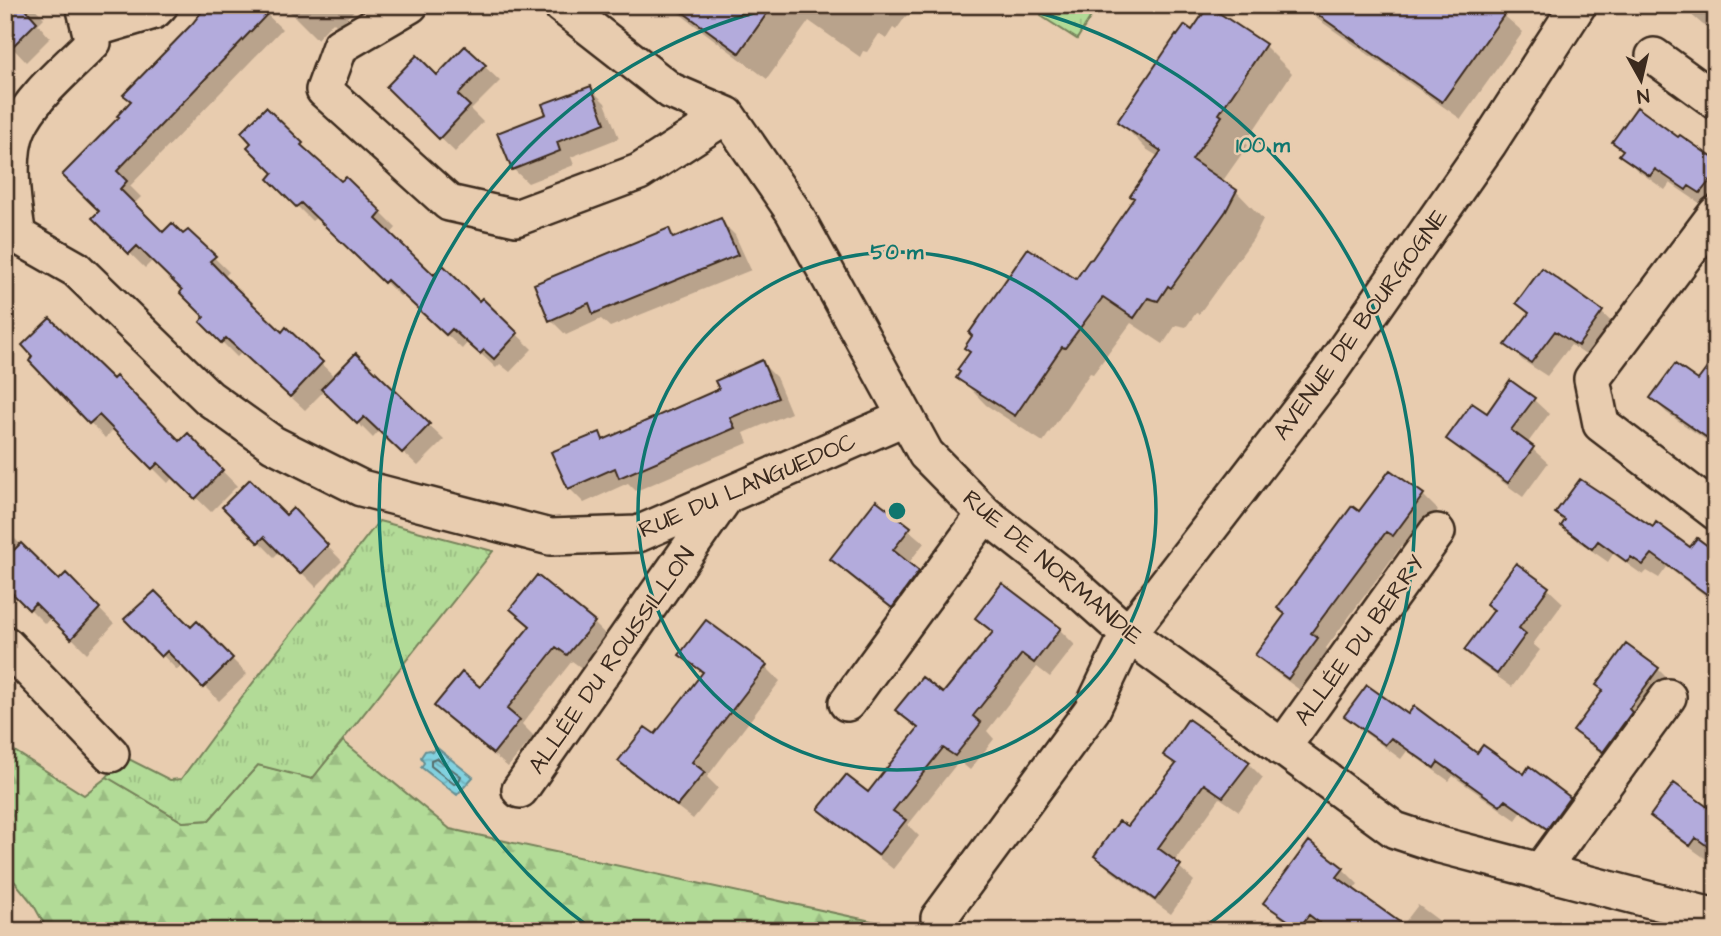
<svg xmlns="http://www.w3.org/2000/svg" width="1721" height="936" font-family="'Architects Daughter',sans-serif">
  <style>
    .forest { fill: url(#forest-firs); stroke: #76825a; stroke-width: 2 }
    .park { fill: url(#park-tufts); stroke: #76825a; stroke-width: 2 }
    .water { fill: url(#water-waves); stroke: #668e92; stroke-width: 2 }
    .shadow { fill: #0003 }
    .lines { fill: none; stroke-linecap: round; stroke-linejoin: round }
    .shore { stroke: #576d6b; stroke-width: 2 }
    .building { fill: #b3abdc; stroke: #3b2a1e; stroke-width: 2 }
    .street-casing { stroke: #3b2a1e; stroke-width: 40 }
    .street { stroke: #e8ccaf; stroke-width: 35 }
    .ring { fill: none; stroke: #0f766e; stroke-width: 3.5 }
    .labels { text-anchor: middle; stroke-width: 5; stroke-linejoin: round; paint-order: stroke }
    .street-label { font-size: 24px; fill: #3b2a1e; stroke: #e8ccaf }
    .centre { fill: #0f766e; stroke: #e8ccaf; stroke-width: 3.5 }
    .ring-label { font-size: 21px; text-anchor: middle; font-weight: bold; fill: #0f766e; stroke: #e8ccaf; stroke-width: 5; stroke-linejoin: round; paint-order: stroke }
  </style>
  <defs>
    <pattern id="forest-firs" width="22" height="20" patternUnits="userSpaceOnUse" patternTransform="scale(1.75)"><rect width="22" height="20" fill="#b2db97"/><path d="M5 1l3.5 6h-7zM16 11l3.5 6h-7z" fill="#9abc82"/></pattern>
    <pattern id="park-tufts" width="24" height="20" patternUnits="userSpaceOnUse" patternTransform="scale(1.75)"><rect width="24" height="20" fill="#b2db97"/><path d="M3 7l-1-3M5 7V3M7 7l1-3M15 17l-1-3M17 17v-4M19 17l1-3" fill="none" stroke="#9abc82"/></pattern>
    <pattern id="water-waves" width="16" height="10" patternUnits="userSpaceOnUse" patternTransform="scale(1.75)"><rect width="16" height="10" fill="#82d1df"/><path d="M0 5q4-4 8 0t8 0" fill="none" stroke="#71b4bf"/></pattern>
  </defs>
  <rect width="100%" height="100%" fill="#e8ccaf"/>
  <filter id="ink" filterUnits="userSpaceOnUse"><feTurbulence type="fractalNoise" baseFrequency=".0143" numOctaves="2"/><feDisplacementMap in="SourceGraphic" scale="14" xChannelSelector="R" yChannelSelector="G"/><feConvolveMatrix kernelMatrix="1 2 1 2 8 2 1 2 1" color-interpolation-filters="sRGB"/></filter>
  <g filter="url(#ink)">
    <path class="forest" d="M343 741 450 829 917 931H48L33 904 5 870V745L84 795 107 777 183 822 209 820 258 765 312 778Z"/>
    <path class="park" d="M1048 5H1098L1077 39 1041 16Z
      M379 521 493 551 312 779 258 765 209 820 183 822 107 777 123 756 170 780 181 779 231 711Z"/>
    <path class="water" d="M436 747 473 777 457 795 421 767 424 763 421 757 425 751 429 750 433 752Z"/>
    <path class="shadow" d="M5 5H32L44 18 38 24 50 38 26 62 5 40Z
      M257 5 282 29 130 186 141 197 133 205 163 234 183 236 188 232 229 272 224 277 282 334 286 330 335 377 356 355 444 440 418 466 380 430 373 438 325 390 305 410 242 352 237 357 202 322 207 317 184 290 153 260 145 268 94 218 101 211 64 175Z
      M283 5H359L338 27 333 22 317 39Z
      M668 5H914L896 30 893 28 886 39 879 34 867 52 863 51 860 57 809 21 767 79Z
      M1303 5H1492L1523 32 1461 119 1316 18Z
      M1693 5H1716V36L1688 12Z
      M1193 32 1265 46 1292 73 1245 143 1248 145 1222 182 1236 191 1263 219 1253 239 1199 314 1196 313 1186 327 1176 325 1163 344 1131 323 1093 374 1090 373 1043 442 986 405 959 377 1077 281 1136 198 1159 157 1146 149 1119 121Z
      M465 48 500 81 471 110 483 122 455 152 388 87 437 77Z
      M590 88 605 103 619 138 571 157 574 165 528 183 513 169 548 115Z
      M266 109 341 184 346 179 381 213 396 228 390 235 434 277 479 304 482 300 532 349 510 372 500 364 496 368 468 342 462 349 403 294 400 296 317 217 312 221 270 179 276 173Z
      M1678 140 1716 163V206L1705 199 1701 204 1670 183 1665 190 1637 170 1622 155 1624 151 1614 142Z
      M720 220 735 235 751 270 610 327 601 319 566 335 551 320 669 230 677 238Z
      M1543 270 1602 313 1617 327 1593 360 1571 345 1547 376 1522 360 1508 345 1530 315 1518 303Z
      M5 308 9 346H5Z
      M1716 359V447L1667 413 1652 398 1699 382Z
      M31 361 180 443 188 436 237 486 211 512 174 476 168 483 114 429 105 438Z
      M761 362 776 377 791 413 744 433 748 443 636 491 628 483 584 503 569 488 599 434 606 441 721 390Z
      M1510 382 1534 400 1549 414 1527 444 1548 463 1523 497 1463 453 1448 439 1487 415Z
      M1423 495 1438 510 1409 550 1402 545 1326 648 1332 655 1304 693 1272 670 1257 655 1360 514Z
      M876 502 924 543 908 564 932 586 907 621 846 573 832 559Z
      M225 507 286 518 293 511 342 561 316 587 280 551 274 557Z
      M1563 526 1653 530 1690 549 1716 554V614L1710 608 1714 602 1667 567 1659 578 1647 571 1643 575 1613 554 1608 562 1578 541Z
      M5 529 59 583 66 575 114 624 87 653 51 617 45 624 5 584Z
      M1002 586 1060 630 1075 645 1050 677 1037 667 987 731 994 739 970 770 959 761 908 825 919 836 893 869 835 823 821 809 868 794 919 730 897 710 944 696 994 634 978 618Z
      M1548 589 1563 603 1533 644 1540 650 1512 687 1481 665 1467 650Z
      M512 609 594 623 609 638 583 669 572 661 522 724 534 736 508 767 436 706 480 690 531 627Z
      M127 619 191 629 197 624 247 674 219 701 183 665 177 670Z
      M682 655 766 667 780 681 707 777 718 788 693 819 635 775 620 761 656 737 703 674Z
      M1658 669 1673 684 1618 766 1590 745 1575 730Z
      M1346 716 1408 717 1478 755 1569 798 1584 813 1562 842 1521 813 1516 820 1453 776 1449 781 1407 751 1401 759 1361 730Z
      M1165 754 1248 763 1263 778 1239 811 1220 798 1174 862 1194 881 1171 914 1111 871 1096 856 1129 829 1176 766Z
      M1716 814V854L1712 851 1706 859 1667 831 1653 816Z
      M1343 869 1358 884 1353 890 1402 926 1418 905 1453 931H1327L1324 929 1323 931H1299L1280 917 1266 903Z"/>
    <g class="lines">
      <path class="shore" d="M436 758 461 776 458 783 454 784 431 766V760Z"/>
    </g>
    <path class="building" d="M5 5H22L37 22 5 54Z
      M207 5H276L117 171 127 181 120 189 163 232 172 223 183 234 188 230 216 256 210 261 235 287 282 332 286 327 323 362 290 397 226 338 221 343 200 322 204 317 180 293 182 290 137 246 129 254 92 218 99 211 62 175 119 117 117 116 131 101 123 95 192 24Z
      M673 5H773L739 53Z
      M1304 5H1511L1442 102Z
      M1210 7 1266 44 1219 114 1222 116 1192 160 1237 190 1226 211 1171 288 1168 286 1158 301 1148 298 1134 318 1103 297 1065 348 1062 347 1015 416 956 378 960 372 957 370 970 352 964 348 972 336 969 333 1028 248 1076 279 1089 260 1092 259 1134 198 1130 196 1161 151 1117 122 1176 35 1177 36 1185 25 1192 30 1205 11Z
      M465 46 486 65 458 95 470 106 439 139 386 87 417 55 437 75Z
      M591 86 605 123 557 142 560 151 512 170 497 133 546 114 542 104Z
      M266 107 303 143 301 145 341 181 346 177 382 212 376 219 434 275 443 265 479 301 482 298 518 333 494 359 484 350 480 354 452 329 446 335 387 280 384 283 301 203 296 207 268 179 273 173 247 147 251 143 241 132Z
      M1637 107 1678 137 1680 135 1716 160V173L1700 193 1689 186 1686 190 1655 169 1650 176 1619 155 1623 150 1612 142Z
      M721 218 738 255 593 314 589 303 549 321 534 284 669 228 673 238Z
      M1542 268 1603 311 1578 346 1555 331 1531 363 1505 345 1529 313 1516 303Z
      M50 318 113 379 116 376 180 441 188 433 223 470 195 499 158 463 152 469 99 415 89 424 29 361 32 356 22 345Z
      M356 353 430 424 402 453 364 417 357 424 321 389Z
      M1716 356V444L1650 398 1675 364 1698 380Z
      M762 360 778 398 730 418 735 428 619 478 615 468 568 489 551 452 600 432 603 440 719 389 715 381Z
      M1510 380 1535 398 1511 430 1534 447 1508 483 1446 439 1472 403 1487 413Z
      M1390 470 1424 494 1393 536 1386 532 1342 591 1311 633 1318 638 1288 679 1255 655 1285 614 1277 608 1352 506 1359 511Z
      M250 479 286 515 293 508 328 545 300 574 264 537 258 543 222 507Z
      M1580 479 1653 527 1656 522 1690 547 1697 538 1716 552V601L1652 554 1643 565 1631 557 1627 562 1598 541 1592 549 1561 526 1565 520 1555 513Z
      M876 500 911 527 893 550 919 571 892 608 830 559Z
      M21 543 59 580 66 573 100 608 71 639 35 603 29 610 5 586V559Z
      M1516 563 1549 587 1519 628 1526 634 1497 674 1464 650 1494 610 1486 604Z
      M537 575 595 622 567 655 556 647 507 709 520 720 493 754 434 706 462 672 480 687 530 626 510 609Z
      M1002 583 1061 628 1034 663 1022 654 973 716 981 723 955 756 943 748 893 811 906 820 878 855 818 809 846 775 868 792 918 728 895 710 922 677 943 693 993 632 975 618Z
      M155 591 191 627 197 621 233 658 203 688 167 651 161 657 124 619Z
      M706 620 767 665 692 762 705 772 677 806 618 761 645 727 655 734 703 672 679 655Z
      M1626 644 1659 668 1629 709 1632 712 1603 752 1573 731 1603 690 1596 685Z
      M1367 685 1408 714 1414 706 1477 753 1483 745 1524 774 1529 766 1570 797 1547 829 1505 800 1500 806 1438 762 1434 768 1391 738 1385 745 1344 716Z
      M1188 719 1250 762 1223 797 1204 784 1158 848 1181 865 1155 900 1094 856 1119 821 1128 826 1176 764 1163 755Z
      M1674 783 1716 813V852L1696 838 1690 846 1650 816Z
      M1309 841 1344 868 1337 877 1412 931H1330L1309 915 1299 928 1263 903Z"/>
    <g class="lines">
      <g class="street-casing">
        <path id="street" d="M84 5 90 30 154 11 160 5
          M410 5 340 46 324 90 449 203 516 218 639 172 727 115
          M561 5 671 91 727 115 793 211 926 454 985 514 1060 573 1128 634 1395 830 1440 845 1716 917
          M1654 56 1716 101
          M1716 214 1592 379 1601 424 1716 512
          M18 236C13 207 6 155 18 128 31 97 70 66 93 42L90 30
          M5 237 18 236 76 269 209 398 273 444 361 488 550 537 638 534 906 417
          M5 644 111 754
          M847 703 985 514
          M1282 748 1437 532
          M520 790 726 496
          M1540 872 1668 697
          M939 918 1092 710 1128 634 1328 374 1489 143 1578 5"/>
      </g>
      <use href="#street" class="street"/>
    </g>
  </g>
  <g class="ring">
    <circle cx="897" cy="511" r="259"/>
    <path d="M593 930A518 518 0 0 1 785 5M1009 5A518 518 0 0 1 1201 930"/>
  </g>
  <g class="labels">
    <g class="street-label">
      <text transform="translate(1360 324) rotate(-54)" y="8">AVENUE DE BOURGOGNE</text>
      <text transform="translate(747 485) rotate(-23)" y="8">RUE DU LANGUEDOC</text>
      <text transform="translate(1053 567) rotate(40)" y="8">RUE DE NORMANDIE</text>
      <text transform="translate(1359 640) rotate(-54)" y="8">ALLÉE DU BERRY</text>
      <text transform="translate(611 660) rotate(-55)" y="8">ALLÉE DU ROUSSILLON</text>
    </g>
  </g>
  <circle cx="897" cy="511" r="10" class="centre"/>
  <g class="ring-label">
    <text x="1263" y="152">100 m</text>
    <text x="897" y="259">50 m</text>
  </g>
  <rect width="1721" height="936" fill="none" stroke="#e8ccaf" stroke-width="28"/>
  <rect x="14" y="14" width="1693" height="908" fill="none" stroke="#3b2a1e" stroke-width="2.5" filter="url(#ink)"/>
  <g transform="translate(1641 80) rotate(172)" stroke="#e8ccaf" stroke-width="5" paint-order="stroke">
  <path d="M0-5L12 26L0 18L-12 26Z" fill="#3b2a1e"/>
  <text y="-10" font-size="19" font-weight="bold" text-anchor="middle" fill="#3b2a1e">N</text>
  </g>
</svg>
